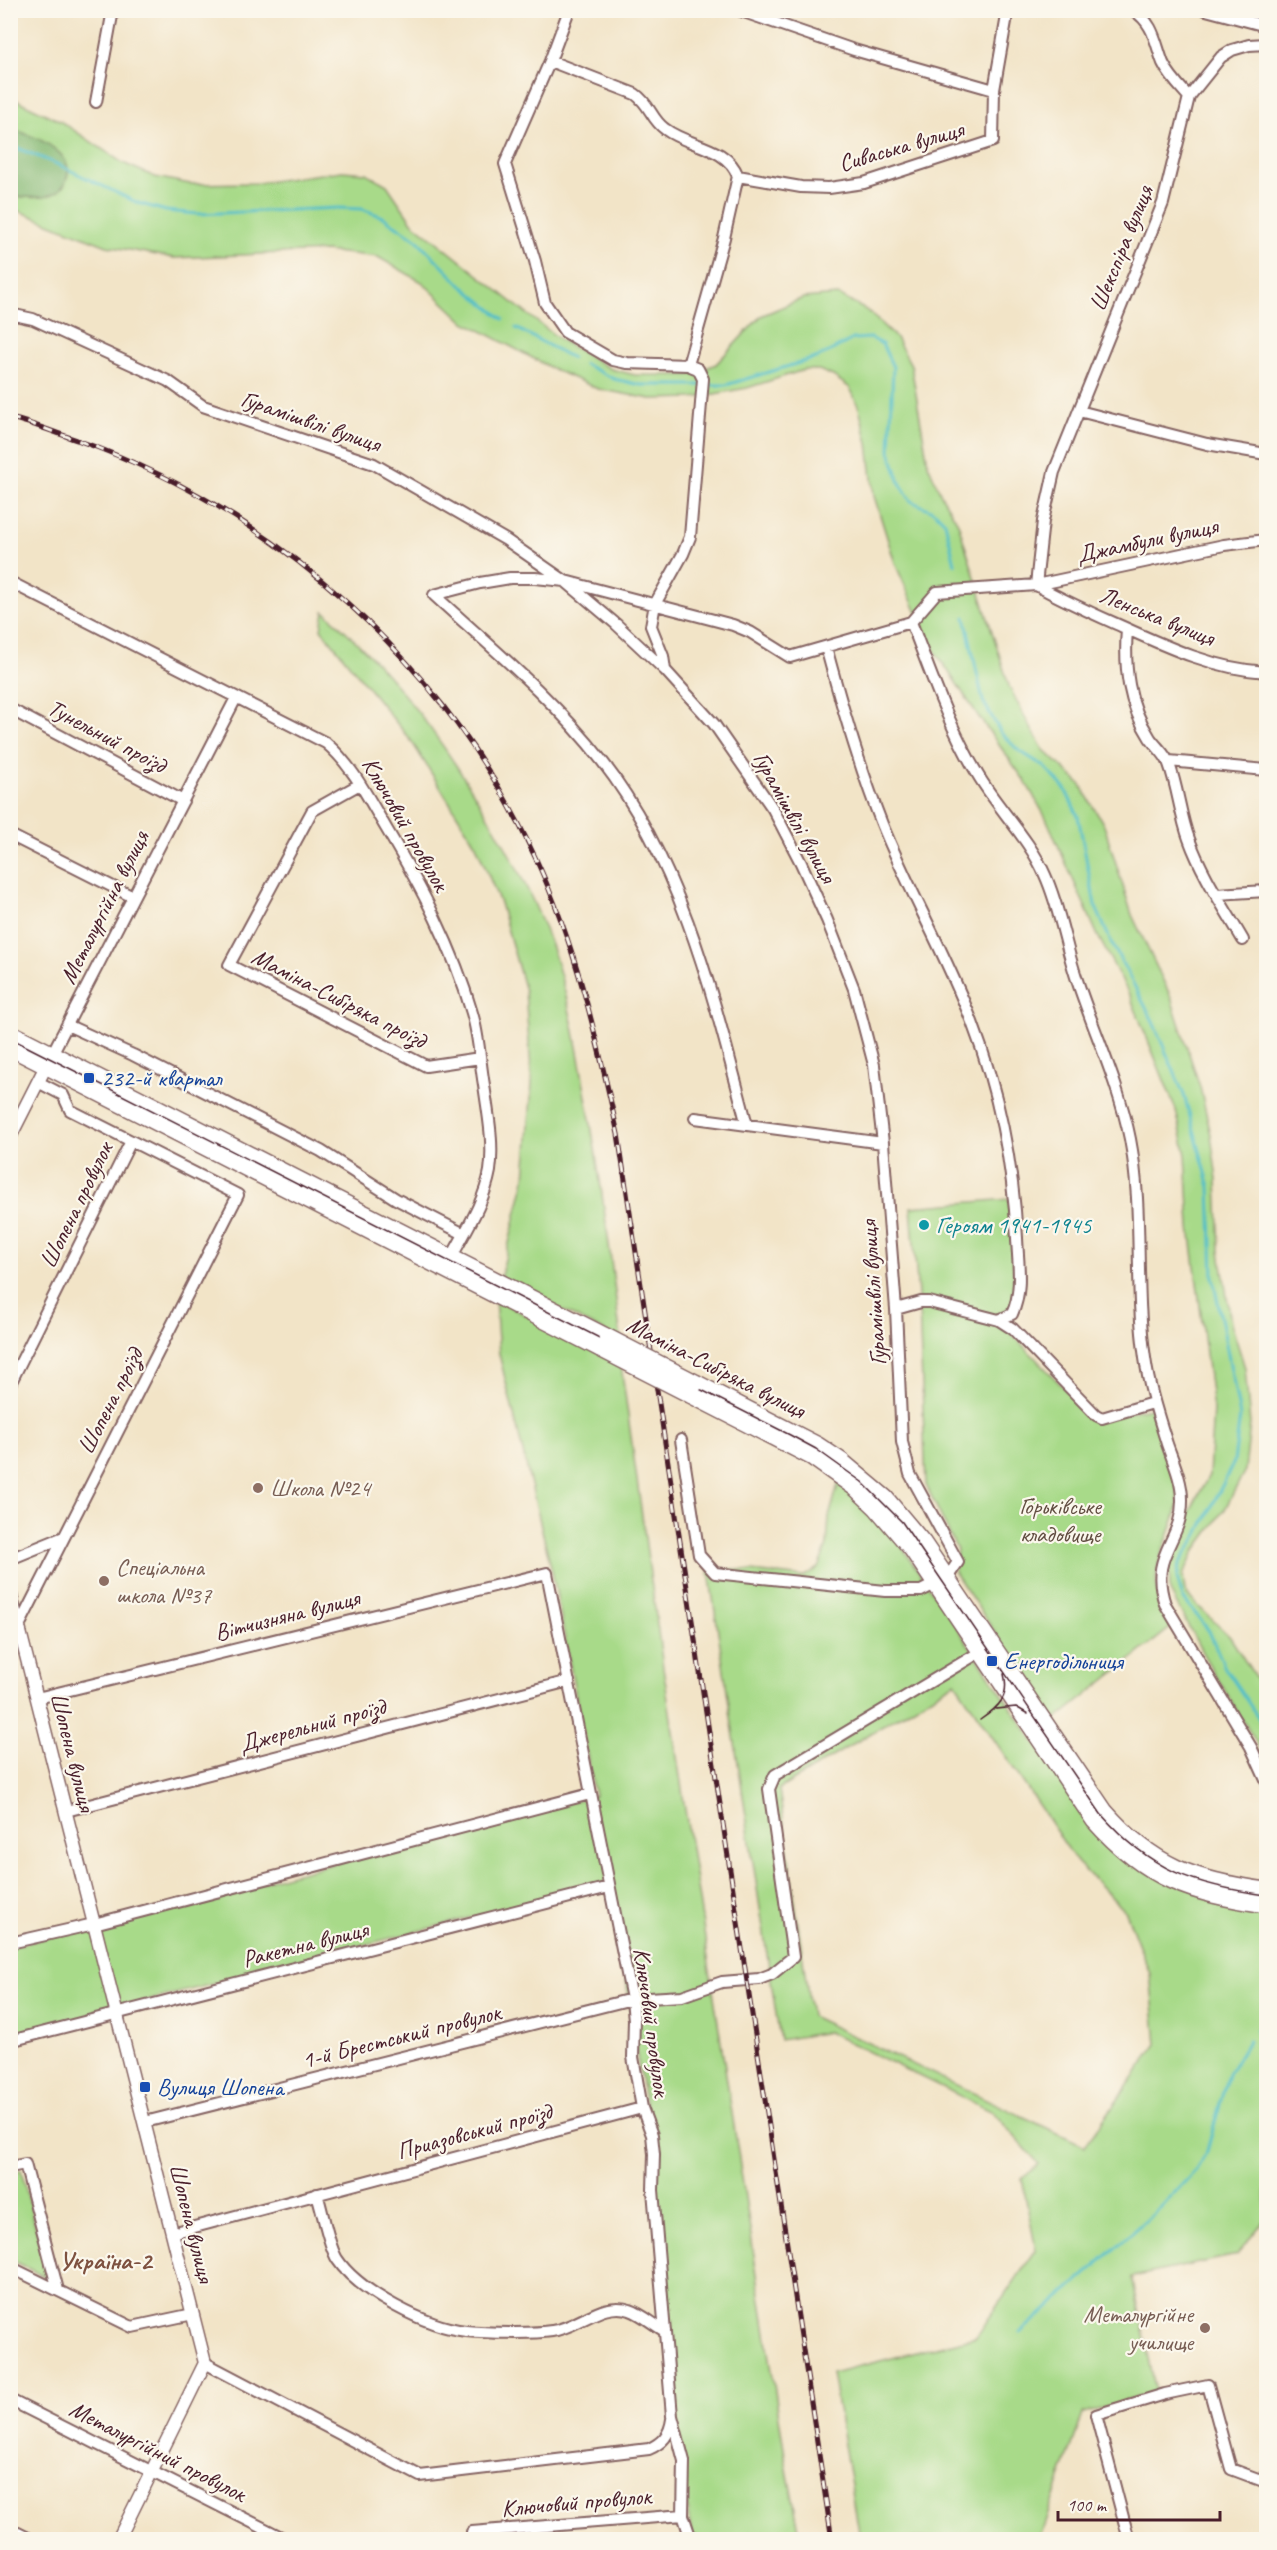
<svg xmlns="http://www.w3.org/2000/svg" width="1277" height="2550" font-family="Caveat,sans-serif">
  <style>
    .green { fill: #a8da89; stroke: #797c5a; stroke-width: 1.5; fill-rule: evenodd }
    .forest { fill: #86ba75; stroke: #686c50; stroke-width: 1.5 }
    .lines { fill: none; stroke-linecap: round; stroke-linejoin: round }
    .stream { stroke: #51bec8; stroke-width: 3 }
    .minor-casing { stroke: #856462; stroke-width: 14 }
    .tertiary-casing { stroke: #856462; stroke-width: 15 }
    .secondary-casing { stroke: #856462; stroke-width: 18 }
    .minor { stroke: #fff; stroke-width: 10 }
    .tertiary { stroke: #fff; stroke-width: 12 }
    .secondary { stroke: #fff; stroke-width: 15 }
    .tram { stroke: #4a1f2b; stroke-width: 1.5 }
    .rail-casing { stroke: #4a1f2b; stroke-width: 5 }
    .rail { stroke: #fbf7ec; stroke-width: 3; stroke-dasharray: 9; stroke-linecap: butt }
    .secondary-bridge-casing { stroke: #856462; stroke-width: 18; stroke-linecap: butt }
    .secondary-bridge { stroke: #fff; stroke-width: 15 }
    .transit-dot { fill: #1a4fb4; stroke: #fbf7ec; stroke-width: 2 }
    .culture-dot { fill: #0f9aa8; stroke: #fbf7ec; stroke-width: 2 }
    .education-dot { fill: #8d6e63; stroke: #fbf7ec; stroke-width: 2 }
    .labels { text-anchor: middle; stroke-width: 4.5; stroke-linejoin: round; paint-order: stroke }
    .street-label { font-size: 24px; fill: #4a1f2b; stroke: #fbf7ec }
    .transit-label { font-size: 24px; fill: #164399; stroke: #fbf7ec; text-anchor: start }
    .culture-label { font-size: 24px; fill: #0d838f; stroke: #fbf7ec; text-anchor: start }
    .education-label { font-size: 24px; fill: #785e54; stroke: #fbf7ec; text-anchor: start }
    .park-label { font-size: 24px; fill: #624e42; stroke: #fbf7ec }
    .neighbourhood-label { font-size: 26px; font-weight: bold; fill: #7e5140; stroke: #fbf7ec }
  </style>
  <rect width="100%" height="100%" fill="#fbf7ec"/>
  <filter id="ink" filterUnits="userSpaceOnUse"><feTurbulence type="fractalNoise" baseFrequency=".0167" numOctaves="2"/><feDisplacementMap in="SourceGraphic" scale="12" xChannelSelector="R" yChannelSelector="G"/><feConvolveMatrix kernelMatrix="1 2 1 2 8 2 1 2 1" color-interpolation-filters="sRGB"/></filter>
  <filter id="wash" filterUnits="userSpaceOnUse"><feTurbulence type="fractalNoise" baseFrequency=".008" numOctaves="4" result="noise"/><feDisplacementMap in="SourceGraphic" scale="24" xChannelSelector="R" yChannelSelector="G"/><feGaussianBlur stdDeviation="1.35" result="paint"/><feColorMatrix in="noise" values="0 0 0 0 0 0 0 0 0 0 0 0 0 0 0 0 0 1.4 0 .05"/><feComposite in="paint" operator="in"/></filter>
  <g filter="url(#wash)">
    <rect width="100%" height="100%" fill="#f2e4c7"/>
    <path class="green" d="M10 97 60 121 123 163 155 177 190 184 258 183 342 171 366 173 387 185 412 222 517 306 562 341 611 369 635 375H690L716 364 761 316 803 298 838 295 868 311 896 338 911 365 928 464 941 495 958 523 1009 686 1029 725 1043 749 1080 784 1104 825 1132 915 1170 995 1200 1087 1211 1135 1217 1180 1220 1251 1231 1323 1245 1368 1250 1424 1245 1470 1225 1509 1195 1551 1183 1575 1185 1591 1189 1597 1230 1637 1266 1694V1759L1204 1656 1170 1591 1169 1563 1188 1515 1209 1475 1213 1409 1190 1227 1186 1155 1176 1110 1130 996 1098 936 1046 818 1025 781 981 720 932 647 895 563 874 496 868 443 859 408 850 388 833 376 819 370H804L747 388 693 398 651 399 598 389 553 369 463 321 422 282 378 257 325 251 174 258 107 246 11 208Z
      M324 611C398 677 448 747 497 832 520 872 542 915 556 960 570 1005 578 1051 586 1097 601 1178 611 1258 621 1340L500 1279 525 1179 532 1083 525 991 500 903 476 845 412 742 321 629Z
      M1009 1199 1014 1273V1301L1009 1311 1010 1332 1093 1418 1151 1408C1159 1433 1178 1475 1178 1500 1178 1511 1174 1521 1170 1531 1153 1575 1149 1584 1174 1625L1054 1721 954 1571 957 1550 926 1485 919 1307 911 1207Z
      M495 1299 621 1365 663 1667 788 2475 801 2539H693L688 2514 676 2415 657 2190 656 2134 646 2107 637 2057 612 1881 11 2036V1947L595 1796 552 1571 499 1354Z
      M839 1481 891 1531 1090 1823 1266 1909V2218L1237 2255 1132 2277 1156 2392 1083 2414 1039 2539H860L832 2373 976 2337 1036 2250 1022 2179 1039 2164 993 2112 828 2032 780 2040 709 1572 734 1569 803 1577 818 1568 827 1545 829 1517ZM955 1682 1077 1862 1126 1912 1150 1974 1157 2044 1085 2146 811 2016 779 1789Z
      M21 2170 49 2279 11 2260V2173Z"/>
    <path class="forest" d="M11 128C28 135 50 141 63 157 68 163 69 171 67 178 61 202 29 198 11 196Z"/>
    <g class="lines">
      <path class="stream" d="M10 145 59 165 138 203 166 211 198 214 338 208 362 209 383 217 417 240 461 285 503 319
        M516 328 572 358
        M584 364 614 379 641 385H726L819 357 853 339 871 338 882 344 893 367 890 451 900 483 911 501 935 512 945 522 955 564
        M965 617 983 701 1001 733 1018 750 1045 767 1065 789 1078 816 1095 905 1111 942 1151 1017 1184 1095 1210 1187 1213 1277 1240 1416 1234 1462 1197 1536 1179 1564 1177 1578 1183 1598 1209 1631 1225 1668 1266 1729
        M1256 2030 1266 2019
        M1020 2333 1160 2208 1196 2170 1207 2151 1228 2074 1248 2041"/>
    </g>
  </g>
  <g filter="url(#ink)">
    <g class="lines">
      <g class="minor-casing">
        <path id="minor" d="M569 10 550 61 505 164 535 261 545 303 565 332 613 360 627 363 688 365 698 369 703 379 690 537 683 554 655 604 651 626 663 656 665 670
          M738 10 854 50 994 90
          M1133 10C1154 23 1155 42 1163 63 1169 76 1180 87 1189 97
          M1206 10 1266 26
          M550 61 635 94C650 104 651 119 665 129 688 147 726 145 738 176
          M96 102 113 10
          M738 176 801 187 829 188 864 183 993 141 994 90 1008 10
          M10 314 33 319 168 381 203 406 374 464 506 540 565 581 616 624 665 670 714 724 773 809 801 863 827 920 854 989 874 1065 883 1143 896 1309 902 1442 910 1474 958 1562 947 1578 921 1591H885L715 1573 699 1555 681 1440
          M688 365 724 238 738 176
          M1079 411 1207 444 1266 454
          M10 582 326 743C353 766 368 798 386 828 421 887 453 947 472 1013 479 1036 480 1062 484 1085 488 1113 494 1143 490 1171 484 1204 464 1233 449 1262
          M1036 585 1043 521 1054 472 1163 203 1189 97 1221 57 1232 50 1249 45 1266 44
          M1036 585C1064 601 1094 614 1123 627 1169 648 1215 669 1266 672
          M434 595C492 648 553 698 602 761 683 865 714 1000 747 1125
          M434 595 480 583 510 578H535L565 581 733 625 750 632 790 657 911 622
          M911 622C931 674 949 727 978 775 998 809 1029 838 1045 875 1060 908 1065 945 1077 980 1094 1032 1119 1084 1130 1139 1144 1211 1134 1285 1145 1358 1149 1388 1158 1415 1167 1444 1173 1461 1182 1481 1182 1499 1183 1542 1148 1553 1165 1604L1251 1747 1266 1780
          M911 622 937 592 1036 585 1224 545 1266 540
          M1127 629C1124 668 1128 704 1150 738 1156 747 1166 754 1169 764 1178 788 1180 815 1189 839 1202 875 1224 907 1243 940
          M826 647C842 707 859 766 882 824 909 891 946 954 972 1022 998 1090 1013 1165 1017 1238 1018 1263 1023 1291 1012 1314L999 1320
          M10 709 183 801
          M1169 761 1266 770
          M360 784 312 811 229 965 426 1066 480 1058
          M10 835 133 897
          M1217 894 1266 891
          M67 1025 133 1055 321 1151 396 1199 464 1234
          M52 1054 236 698
          M695 1118 883 1143
          M896 1309 921 1302H929L999 1320 1013 1329 1096 1415 1102 1418 1153 1403
          M10 1384 131 1141
          M10 1559 64 1537
          M19 1626 238 1195 70 1110 63 1095 38 1082
          M37 1698 547 1573 632 1999 634 2020 633 2057 642 2108 652 2135 654 2154 653 2190 672 2416 684 2461 683 2515 689 2533 687 2540
          M66 1811 569 1681
          M10 1943 94 1924 590 1794
          M10 2041 609 1887
          M145 2122 632 1999 682 1996 722 1982 759 1979 772 1974 793 1957 769 1789 775 1775 985 1649
          M10 2167 25 2164 58 2290
          M317 2194C323 2212 328 2244 337 2259 359 2292 427 2327 466 2331 486 2333 533 2334 552 2331 578 2328 603 2300 630 2310 642 2314 654 2325 665 2331
          M172 2233 642 2108
          M10 2267 132 2327 193 2314
          M205 2363 420 2476 649 2449C662 2443 670 2435 672 2419
          M10 2400 287 2540
          M10 2529 32 2540
          M472 2532 683 2515
          M1129 2540 1096 2415 1165 2394 1208 2385 1231 2469 1266 2482"/>
      </g>
      <g class="tertiary-casing">
        <path id="tertiary" d="M10 1137 49 1060
          M10 1592 205 2363 118 2540"/>
      </g>
      <g class="secondary-casing">
        <path id="secondary" d="M10 1032 606 1336
          M10 1048 600 1349
          M697 1383 818 1445 842 1461 886 1498 923 1542 1105 1811C1154 1867 1195 1880 1266 1890
          M690 1395 811 1457 856 1489 876 1508 912 1550 1094 1821C1146 1880 1191 1894 1266 1905"/>
      </g>
      <use href="#minor" class="minor"/>
      <use href="#tertiary" class="tertiary"/>
      <use href="#secondary" class="secondary"/>
      <path class="tram" d="M10 1038 790 1435 816 1449 862 1482 902 1522 1101 1814C1151 1871 1194 1885 1266 1895
        M996 1709 1016 1707 1028 1714
        M980 1720C999 1707 1010 1697 1004 1674"/>
      <g class="rail-casing">
        <path id="rail" d="M10 418C33 423 55 433 77 440 275 510 447 665 535 857 576 945 597 1039 618 1134L832 2540"/>
      </g>
      <use href="#rail" class="rail"/>
      <g class="secondary-bridge-casing">
        <path id="secondary-bridge" d="M606 1336 697 1383
          M600 1349 690 1395"/>
      </g>
      <use href="#secondary-bridge" class="secondary-bridge"/>
    </g>
  </g>
  <g class="transit-dot">
    <rect x="83" y="1072" width="12" height="12" rx="3"/>
    <rect x="986" y="1655" width="12" height="12" rx="3"/>
    <rect x="139" y="2081" width="12" height="12" rx="3"/>
  </g>
  <circle class="culture-dot" cx="924" cy="1225" r="6"/>
  <g class="education-dot">
    <circle cx="258" cy="1488" r="6"/>
    <circle cx="104" cy="1581" r="6"/>
    <circle cx="1205" cy="2328" r="6"/>
  </g>
  <g class="labels">
    <g class="street-label">
      <text transform="translate(901 146) rotate(-16)" y="8">Сиваська вулиця</text>
      <text transform="translate(1121 248) rotate(-68)" y="8">Шекспіра вулиця</text>
      <text transform="translate(311 421) rotate(19)" y="8">Гурамішвілі вулиця</text>
      <text transform="translate(1147 540) rotate(-12)" y="8">Джамбули вулиця</text>
      <text transform="translate(1157 616) rotate(22)" y="8">Ленська вулиця</text>
      <text transform="translate(107 736) rotate(28)" y="8">Тунельний проїзд</text>
      <text transform="translate(795 817) rotate(61)" y="8">Гурамішвілі вулиця</text>
      <text transform="translate(406 824) rotate(60)" y="8">Ключовий провулок</text>
      <text transform="translate(104 907) rotate(-63)" y="8">Металургійна вулиця</text>
      <text transform="translate(339 998) rotate(27)" y="8">Маміна-Сибіряка проїзд</text>
      <text transform="translate(76 1205) rotate(-64)" y="8">Шопена провулок</text>
      <text transform="translate(873 1293) rotate(-94)" y="8">Гурамішвілі вулиця</text>
      <text transform="translate(716 1367) rotate(27)" y="8">Маміна-Сибіряка вулиця</text>
      <text transform="translate(110 1401) rotate(-63)" y="8">Шопена проїзд</text>
      <text transform="translate(287 1615) rotate(-14)" y="8">Вітчизняна вулиця</text>
      <text transform="translate(312 1725) rotate(-15)" y="8">Джерельний проїзд</text>
      <text transform="translate(73 1752) rotate(76)" y="8">Шопена вулиця</text>
      <text transform="translate(305 1944) rotate(-14)" y="8">Ракетна вулиця</text>
      <text transform="translate(652 2022) rotate(82)" y="8">Ключовий провулок</text>
      <text transform="translate(401 2036) rotate(-14)" y="8">1-й Брестський провулок</text>
      <text transform="translate(474 2131) rotate(-15)" y="8">Приазовський проїзд</text>
      <text transform="translate(192 2223) rotate(76)" y="8">Шопена вулиця</text>
      <text transform="translate(158 2451) rotate(27)" y="8">Металургійний провулок</text>
      <text transform="translate(576 2502) rotate(-5)" y="8">Ключовий провулок</text>
    </g>
    <g class="transit-label">
      <text x="101" y="1086">232-й квартал</text>
      <text x="1004" y="1669">Енергодільниця</text>
      <text x="157" y="2095">Вулиця Шопена</text>
    </g>
    <g class="culture-label">
      <text x="936" y="1233">Героям 1941-1945</text>
    </g>
    <g class="education-label">
      <text x="270" y="1496">Школа №24</text>
      <text x="116" y="1575">Спеціальна<tspan x="116" dy="28">школа №37</tspan></text>
      <text x="1193" y="2322" text-anchor="end">Металургійне<tspan x="1193" dy="28">училище</tspan></text>
    </g>
    <g class="park-label">
      <text x="1060" y="1514">Горьківське<tspan x="1060" dy="28">кладовище</tspan></text>
    </g>
    <g class="neighbourhood-label">
      <text x="105" y="2269">Україна-2</text>
    </g>
  </g>
  <rect width="1277" height="2550" fill="none" stroke="#fbf7ec" stroke-width="36"/>
  <path d="M1058 2511v9h162v-9" fill="none" stroke="#4a1f2b" stroke-width="3"/>
  <text x="1067" y="2511" font-size="18" fill="#4a1f2b" stroke="#fbf7ec" stroke-width="4.5" paint-order="stroke">100 m</text>
</svg>
